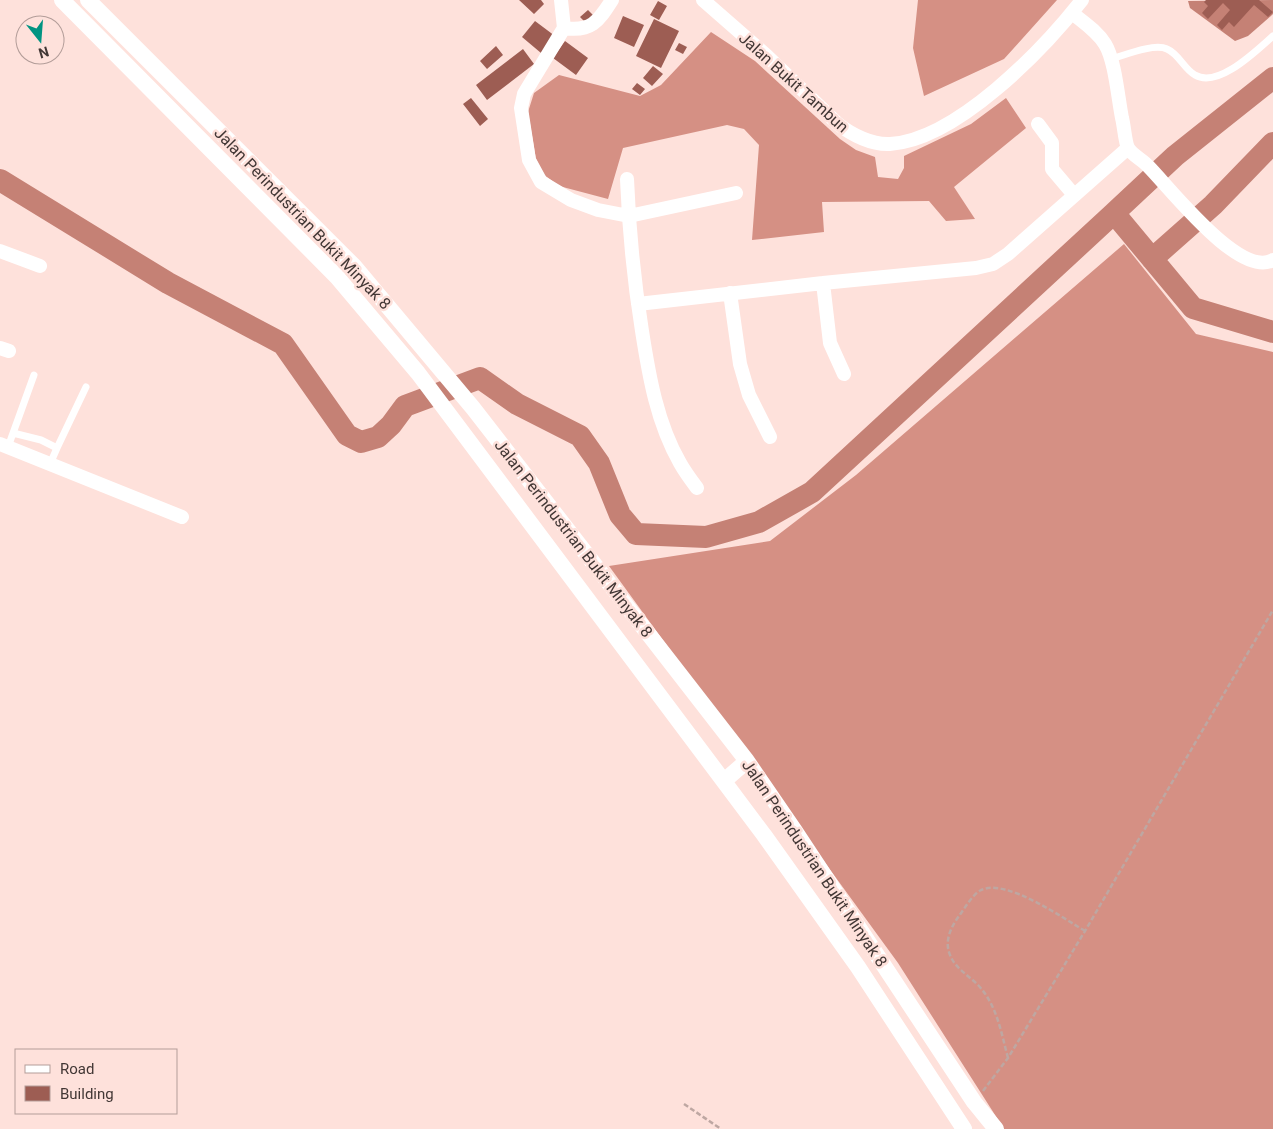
<svg xmlns="http://www.w3.org/2000/svg" width="1273" height="1129" font-family="Roboto,sans-serif">
  <style>
    .forest { fill: #d59084 }
    .water { fill: #c58175 }
    .lines { fill: none; stroke-linecap: round; stroke-linejoin: round }
    .river { stroke: #c58175; stroke-width: 22 }
    .building { fill: #9d5d53 }
    .path { stroke: #bea7a2; stroke-width: 2.5; stroke-dasharray: 5 2.5; stroke-linecap: butt }
    .service { stroke: #fff; stroke-width: 7 }
    .minor { stroke: #fff; stroke-width: 14 }
    .tertiary { stroke: #fff; stroke-width: 16 }
    .labels { text-anchor: middle; stroke-width: 5; stroke-linejoin: round; paint-order: stroke }
    .street-label { font-size: 16px; fill: #423735; stroke: #fee1db }
  </style>
  <rect width="100%" height="100%" fill="#fee1db"/>
  <path class="forest" d="M918 0H1057L1004 59 924 96 913 48Z
    M711 32 755 61 840 139 856 150 875 157 878 177 898 179 904 168V156L971 124 1006 98 1026 128 954 187 975 219 946 221 929 201 822 202 824 232 752 240 759 145 744 129 727 125 623 148 608 199 559 186 543 174 536 159 528 112 534 93 559 75 640 96 661 85Z
    M1124 244 1196 334 1273 352V1129H1004L898 963 609 566 770 541 856 475Z"/>
  <path class="water" d="M1273 0V14L1248 36 1235 41 1190 8 1188 1Z"/>
  <g class="lines">
    <path class="river" d="M1273 78 1175 156 1114 213 1193 308 1273 332
      M0 180 168 283 283 344 347 435 361 442 378 437 391 425 405 406 480 378 517 404 580 436 599 463 620 515 636 534 706 537 759 522 812 492 1114 213
      M1152 259 1213 205 1273 143"/>
  </g>
  <path class="building" d="M519 0H541L544 4 534 14Z
    M1206 0H1259L1273 12 1268 17 1254 5 1234 27 1229 22 1222 30 1217 25 1230 10 1223 3 1208 19 1202 13 1208 6 1204 2Z
    M658 1 667 6 659 20 650 15Z
    M588 10 594 16 586 23 580 17Z
    M623 16 644 25 634 47 614 38Z
    M654 19 679 31 661 68 636 56Z
    M535 21 555 36 541 53 522 37Z
    M565 41 588 58 576 75 553 58Z
    M679 43 687 47 683 54 675 50Z
    M496 46 503 55 487 69 480 61Z
    M523 49 534 64 487 100 476 85Z
    M653 66 663 74 652 86 643 78Z
    M637 83 645 89 640 95 632 89Z
    M471 98 488 119 480 126 463 104Z"/>
  <g class="lines">
    <path class="path" d="M1008 1058C1001 1032 997 1005 978 985 968 975 955 968 950 955 944 941 951 927 959 916 965 908 972 895 981 890 1006 878 1063 918 1085 931
      M983 1091 1008 1058 1085 931 1273 610
      M684 1104 721 1129"/>
    <path class="service" d="M1111 59C1125 55 1154 43 1167 49 1179 54 1184 69 1195 75 1218 89 1257 50 1273 36
      M13 433 41 440 57 448 50 464
      M8 447 34 375
      M57 448 86 387"/>
    <path class="minor" d="M561 0 564 28 524 94 521 108 529 160 541 182 571 200 598 210 629 216 736 193
      M703 0 767 56 838 124C852 135 872 145 890 144 956 140 1043 50 1082 0
      M1072 13C1083 22 1097 31 1105 44 1115 60 1118 98 1122 118 1124 125 1125 142 1128 148 1132 155 1143 160 1148 166 1170 188 1240 279 1273 260
      M564 28C591 32 598 22 612 0
      M1038 124 1052 143V169L1074 195
      M627 179C629 230 634 281 642 331 649 376 657 423 680 463 685 472 691 480 697 488
      M0 251 40 266
      M823 283 830 343 844 374
      M730 293 740 364 749 395 770 437
      M638 304 823 283 976 268 993 264 1008 254 1128 148
      M0 348 9 351
      M0 444 182 517"/>
    <path class="tertiary" d="M62 0 337 277 418 373 764 835 858 967 964 1129
      M88 0 354 266 473 408 747 761 795 831 974 1102 996 1129
      M724 781 747 761"/>
  </g>
  <g class="labels">
    <g class="street-label">
      <text transform="translate(794 82) rotate(42)" y="6">Jalan Bukit Tambun</text>
      <text transform="translate(303 218) rotate(46)" y="6">Jalan Perindustrian Bukit Minyak 8</text>
      <text transform="translate(574 538) rotate(52)" y="6">Jalan Perindustrian Bukit Minyak 8</text>
      <text transform="translate(815 863) rotate(56)" y="6">Jalan Perindustrian Bukit Minyak 8</text>
    </g>
  </g>
  <rect x="15" y="1049" width="162" height="65" fill="#fee1db" stroke="#b39d99"/>
  <rect x="25" y="1065" width="25" height="8" fill="#ffffff" stroke="#b39d99"/>
  <text x="60" y="1074" font-size="15" fill="#423735">Road</text>
  <rect x="25" y="1086" width="25" height="15" fill="#9d5d53" stroke="#b39d99"/>
  <text x="60" y="1099" font-size="15" fill="#423735">Building</text>
  <g transform="translate(40 40) rotate(163)"><circle r="24" fill="#fee1db" stroke="#b39d99"/>
  <path d="M0-4L9 19L0 12L-9 19Z" fill="#019482"/>
  <text y="-8" font-size="14" font-weight="bold" text-anchor="middle" fill="#423735">N</text>
  </g>
</svg>
